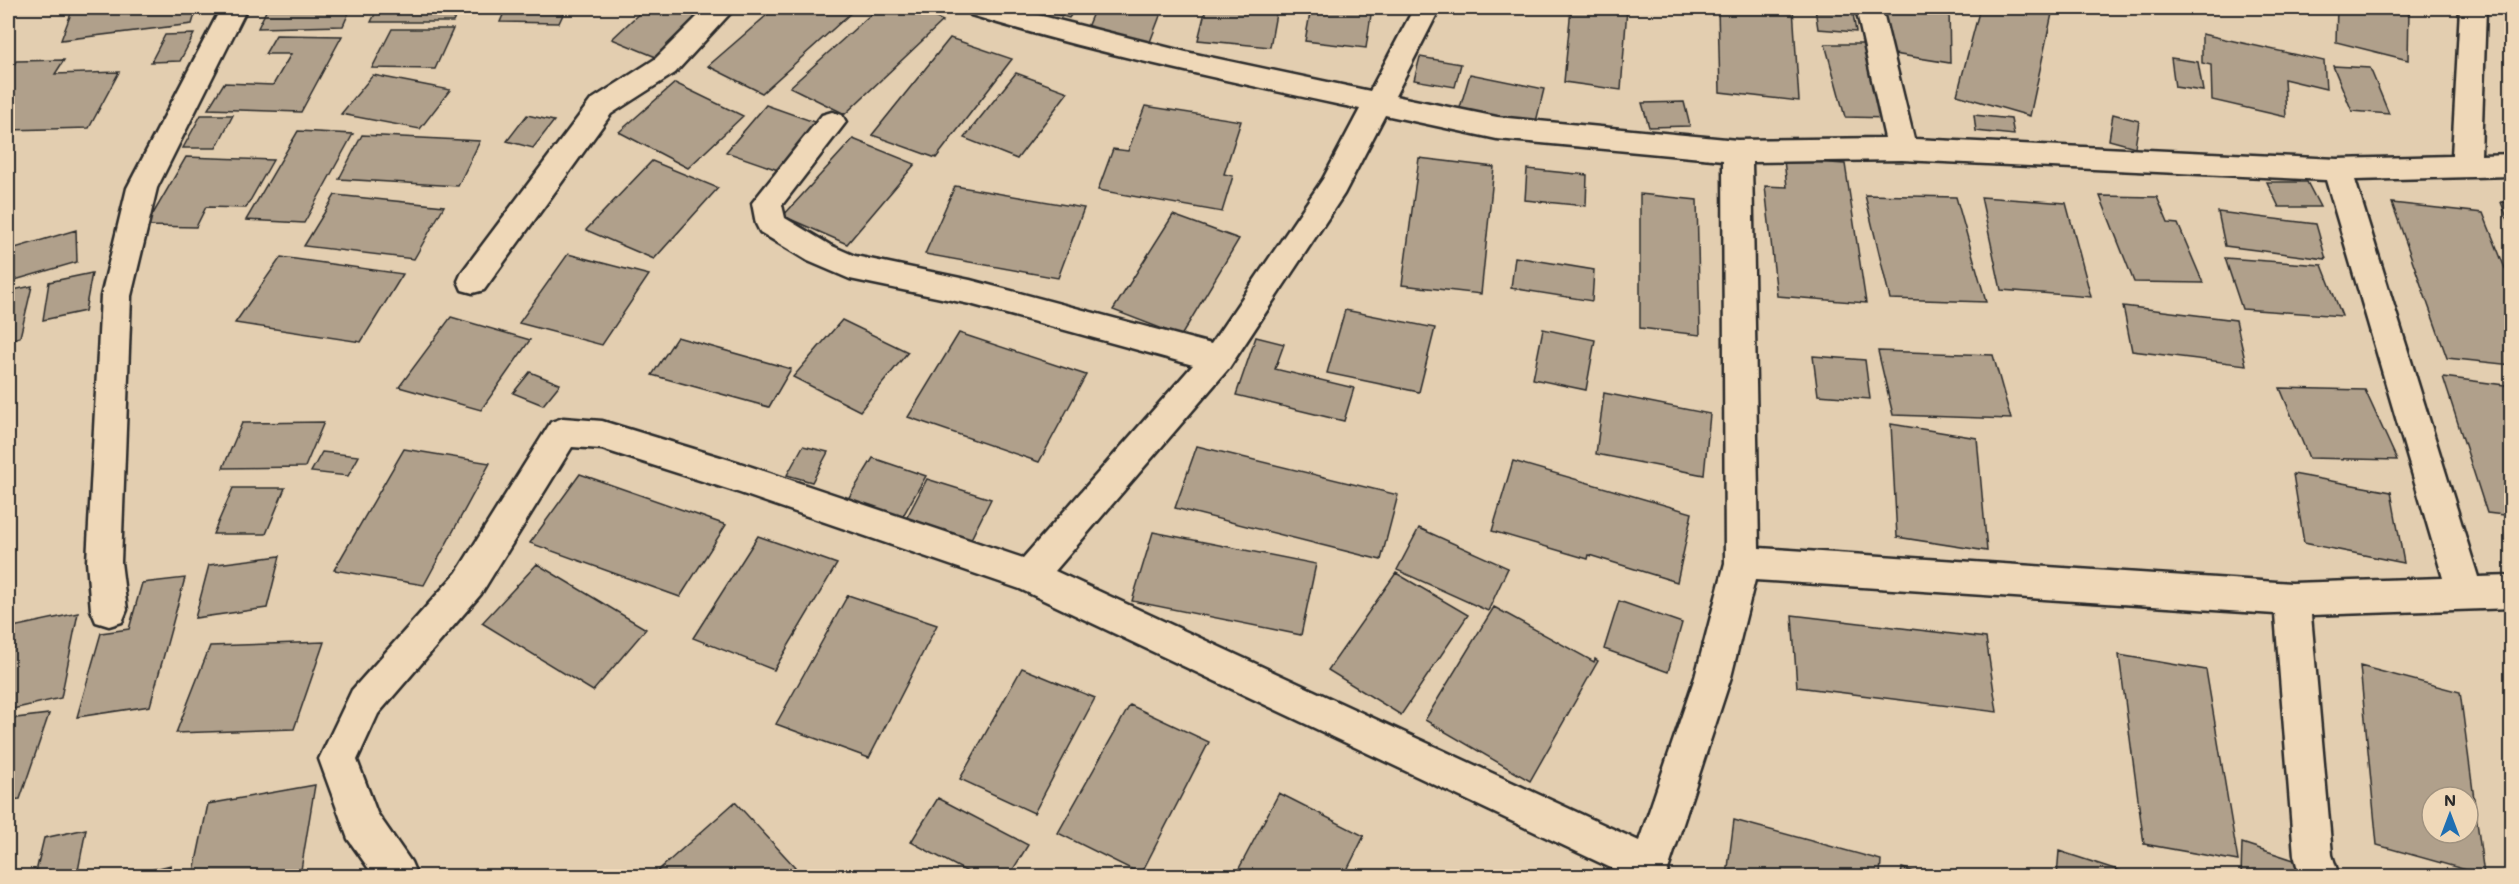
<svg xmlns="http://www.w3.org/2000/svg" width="2519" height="884" font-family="Mali,sans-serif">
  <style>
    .building { fill: #b0a08b; stroke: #2b2b2b; stroke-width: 1.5; fill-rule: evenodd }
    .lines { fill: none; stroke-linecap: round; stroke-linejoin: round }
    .street-casing { stroke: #2b2b2b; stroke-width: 5 }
    .street { fill: #efd8b8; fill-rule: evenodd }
  </style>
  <rect width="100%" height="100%" fill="#e3ceb0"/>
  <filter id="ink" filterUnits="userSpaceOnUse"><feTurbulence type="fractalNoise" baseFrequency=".0167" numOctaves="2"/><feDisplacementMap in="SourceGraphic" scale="12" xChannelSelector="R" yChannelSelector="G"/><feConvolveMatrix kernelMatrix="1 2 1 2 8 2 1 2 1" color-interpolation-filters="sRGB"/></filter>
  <g filter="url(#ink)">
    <path class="building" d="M73 8H197L192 24 61 40Z
      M378 8H460L453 22H371Z
      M506 8H566L559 23 500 22Z
      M645 8H706L656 57 612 39Z
      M775 8H845L853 11 762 93 708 66Z
      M878 8H914L943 21 845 114 790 87Z
      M1034 8H1076L1069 18Z
      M1095 8H1163L1150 42 1085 32Z
      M1206 8H1277L1270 47 1198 40Z
      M1311 8H1372L1366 48 1305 41Z
      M1571 8H1627L1621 90 1564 82Z
      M1718 8H1793L1799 101 1720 92Z
      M1815 8H1852L1856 32 1818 29Z
      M1883 8H1949L1950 63 1882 52Z
      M1980 8 2053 9 2030 116 1957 95Z
      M2337 8H2409L2408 60 2336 42Z
      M292 9V8H351L343 26 258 28 267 9Z
      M392 29H453L435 69 372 68Z
      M194 34 180 61 151 62 165 35Z
      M2202 34 2324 61 2326 89 2284 79 2286 117 2212 100 2211 65 2202 63Z
      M276 35 342 36 301 112 208 109 224 83 273 85 291 54H265Z
      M950 38 1012 59 936 158 872 135Z
      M1825 44H1871L1892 118 1845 117Z
      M1420 57 1461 64 1455 87 1414 80Z
      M2171 58 2198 62 2203 91 2175 87Z
      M64 60 55 74 119 72 89 128 8 130V76L16 61Z
      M2333 66 2370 68 2389 114 2352 111Z
      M1016 73 1068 92 1017 159 964 138Z
      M1470 74 1544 89 1535 126 1459 111Z
      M373 75 450 90 420 129 341 114Z
      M675 83 743 116 688 168 619 132Z
      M1684 102 1690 126 1649 127 1642 103Z
      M766 105 820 124 781 171 726 152Z
      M1145 106 1241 121 1224 174 1233 176 1222 212 1098 190 1113 149 1128 151Z
      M2113 114 2139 121 2135 147 2109 140Z
      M201 115H233L216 148H183Z
      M527 115 554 121 533 148 507 141Z
      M1974 115 2011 119 2014 135 1976 131Z
      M298 131 353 134 304 223 246 220Z
      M362 135 480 141 458 186 339 179Z
      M853 139 915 164 847 244 783 216Z
      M186 157 273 160 246 208 206 207 196 227 146 226Z
      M1419 158 1494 167 1481 294 1402 285Z
      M1784 160 1845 164 1866 303 1777 296 1765 186 1787 187Z
      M652 161 718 188 654 259 586 230Z
      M1527 169 1587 175 1586 206 1525 200Z
      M2267 182H2307L2320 207H2279Z
      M955 186 1084 208 1058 278 925 254Z
      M1640 194 1697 200 1700 335 1640 328Z
      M335 195 444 206 414 259 304 246Z
      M1865 195 1956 197 1986 302 1890 299Z
      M2100 196 2157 197 2168 223 2178 224 2203 283 2134 282Z
      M1981 197 2066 203 2091 297 2001 290Z
      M2501 202 2512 203V231Z
      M2392 203 2483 213 2512 286V365L2447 358Z
      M2218 212 2316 224 2326 259 2225 246Z
      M1173 215 1239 239 1181 336 1113 310Z
      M76 230 77 262 8 282V250Z
      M568 254 649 275 602 345 519 323Z
      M281 257 403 274 361 342 235 323Z
      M1515 257 1594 270 1592 301 1511 288Z
      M2225 258 2322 265 2342 316 2242 309Z
      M92 273 85 311 43 320 49 282Z
      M32 286 20 337 8 340V291Z
      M2123 306 2236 320 2246 365 2132 351Z
      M1345 310 1435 328 1419 392 1327 373Z
      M451 317 530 340 481 410 399 387Z
      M842 320 908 352 860 411 793 377Z
      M1543 329 1595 340 1586 390 1533 379Z
      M959 333 1086 375 1039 462 908 417Z
      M677 337 791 369 769 407 652 375Z
      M1256 337 1284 344 1275 369 1354 388 1344 421 1236 395Z
      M1878 351 1993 355 2011 419 1893 415Z
      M1813 356 1865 360 1870 399 1818 395Z
      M530 372 560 384 543 405 513 393Z
      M2443 377 2512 386V516L2487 513Z
      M2280 388 2365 390 2397 460 2309 458Z
      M1604 393 1710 414 1704 475 1596 454Z
      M324 422 305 467 223 468 242 423Z
      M1891 424 1977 438 1987 551 1897 537Z
      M803 446 828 452 812 482 787 475Z
      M1197 446 1398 495 1381 560 1175 508Z
      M404 449 490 463 424 585 334 570Z
      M322 452 359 456 348 476 311 472Z
      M873 458 926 476 900 521 846 502Z
      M1513 461 1692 513 1677 582 1589 555 1588 559 1492 531Z
      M580 474 726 525 680 597 530 543Z
      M2293 474 2391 492 2404 563 2304 543Z
      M927 479 991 499 969 543 904 523Z
      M233 488H285L266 534H213Z
      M1419 528 1508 568 1488 611 1397 570Z
      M1153 532 1316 564 1301 635 1132 601Z
      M758 536 837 564 774 670 693 638Z
      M280 556 267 608 195 618 209 565Z
      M537 564 646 629 593 691 482 623Z
      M1396 573 1468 615 1401 715 1328 670Z
      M185 578 150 706 77 717 101 633 129 629 142 583Z
      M848 595 937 625 869 758 776 724Z
      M1619 601 1682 623 1668 672 1604 649Z
      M1494 607 1594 662 1595 659 1598 661 1530 781 1425 720Z
      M78 613 61 698 8 710V628Z
      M1792 615 1986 638 1997 712 1797 687Z
      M324 642 294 729 176 733 210 646Z
      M2119 655 2206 670 2238 861 2144 844Z
      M2360 666 2460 692 2484 875 2377 845ZM2432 797H2468V833H2432Z
      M1022 668 1095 698 1034 813 960 779Z
      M1130 705 1209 742 1141 874 1058 833Z
      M49 714 20 799 8 800V719Z
      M315 785 300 876H193L208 804Z
      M1279 793 1364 836 1344 876H1235Z
      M938 798 1028 845 1009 876H975L911 842Z
      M735 802 795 867 785 876H652Z
      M1734 820 1881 860 1880 876H1727Z
      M86 829 78 871 35 876 44 838Z
      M2242 843 2300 862V876H2241Z
      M2059 851 2136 876H2057Z
      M171 865 169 876H126Z
      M1902 868 1927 876H1901Z"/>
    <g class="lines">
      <g class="street-casing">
        <path id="street" d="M221 8H247L157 188 131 296 121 562 127 610 122 622 109 626 96 622 91 610 87 562 101 296 127 188Z
          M706 8H735L675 73 611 114 484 290 473 293 462 290 458 281 462 272 591 100 655 59Z
          M967 8H1010L1186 52 1370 91 1414 8H1440L1395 96 1497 117 1737 140 1885 138 1856 8H1882L1914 139 2337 159 2452 156 2460 8H2486L2481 155 2512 154V176L2355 180 2478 577 2512 576V608L2311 615 2332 855 2339 876H2300L2294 855 2275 614 1755 580 1731 677 1666 876H1628L1020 589 740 493 602 449 572 447 481 594 378 714 357 760 377 813 411 862 417 876H374L348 839 319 759 352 690 457 572 551 422 563 418 602 421 740 463 1023 558 1193 365 970 304 850 279 808 261 760 232 756 224 752 203 822 115 832 112 842 115 846 122 782 205 785 218 830 245 855 256 970 280 1211 344 1323 179 1360 109C1229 81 1098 54 971 15ZM1385 115 1497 139 1723 160 1725 563 1695 677 1639 841 1055 571 1229 368 1344 194ZM1902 160 2326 180 2443 578 2292 583 1759 548 1752 162Z"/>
      </g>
      <use href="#street" class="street"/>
    </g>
  </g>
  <rect width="2519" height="884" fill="none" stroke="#efd8b8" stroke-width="30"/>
  <rect x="15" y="15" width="2489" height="854" fill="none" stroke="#2b2b2b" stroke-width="2" filter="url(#ink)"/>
  <g transform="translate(2450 815)"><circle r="28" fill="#efd8b8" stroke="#a19380" stroke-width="1.5"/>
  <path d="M0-4.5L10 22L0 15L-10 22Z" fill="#1f6fb2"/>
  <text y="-9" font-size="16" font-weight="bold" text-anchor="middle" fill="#2b2b2b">N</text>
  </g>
</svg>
